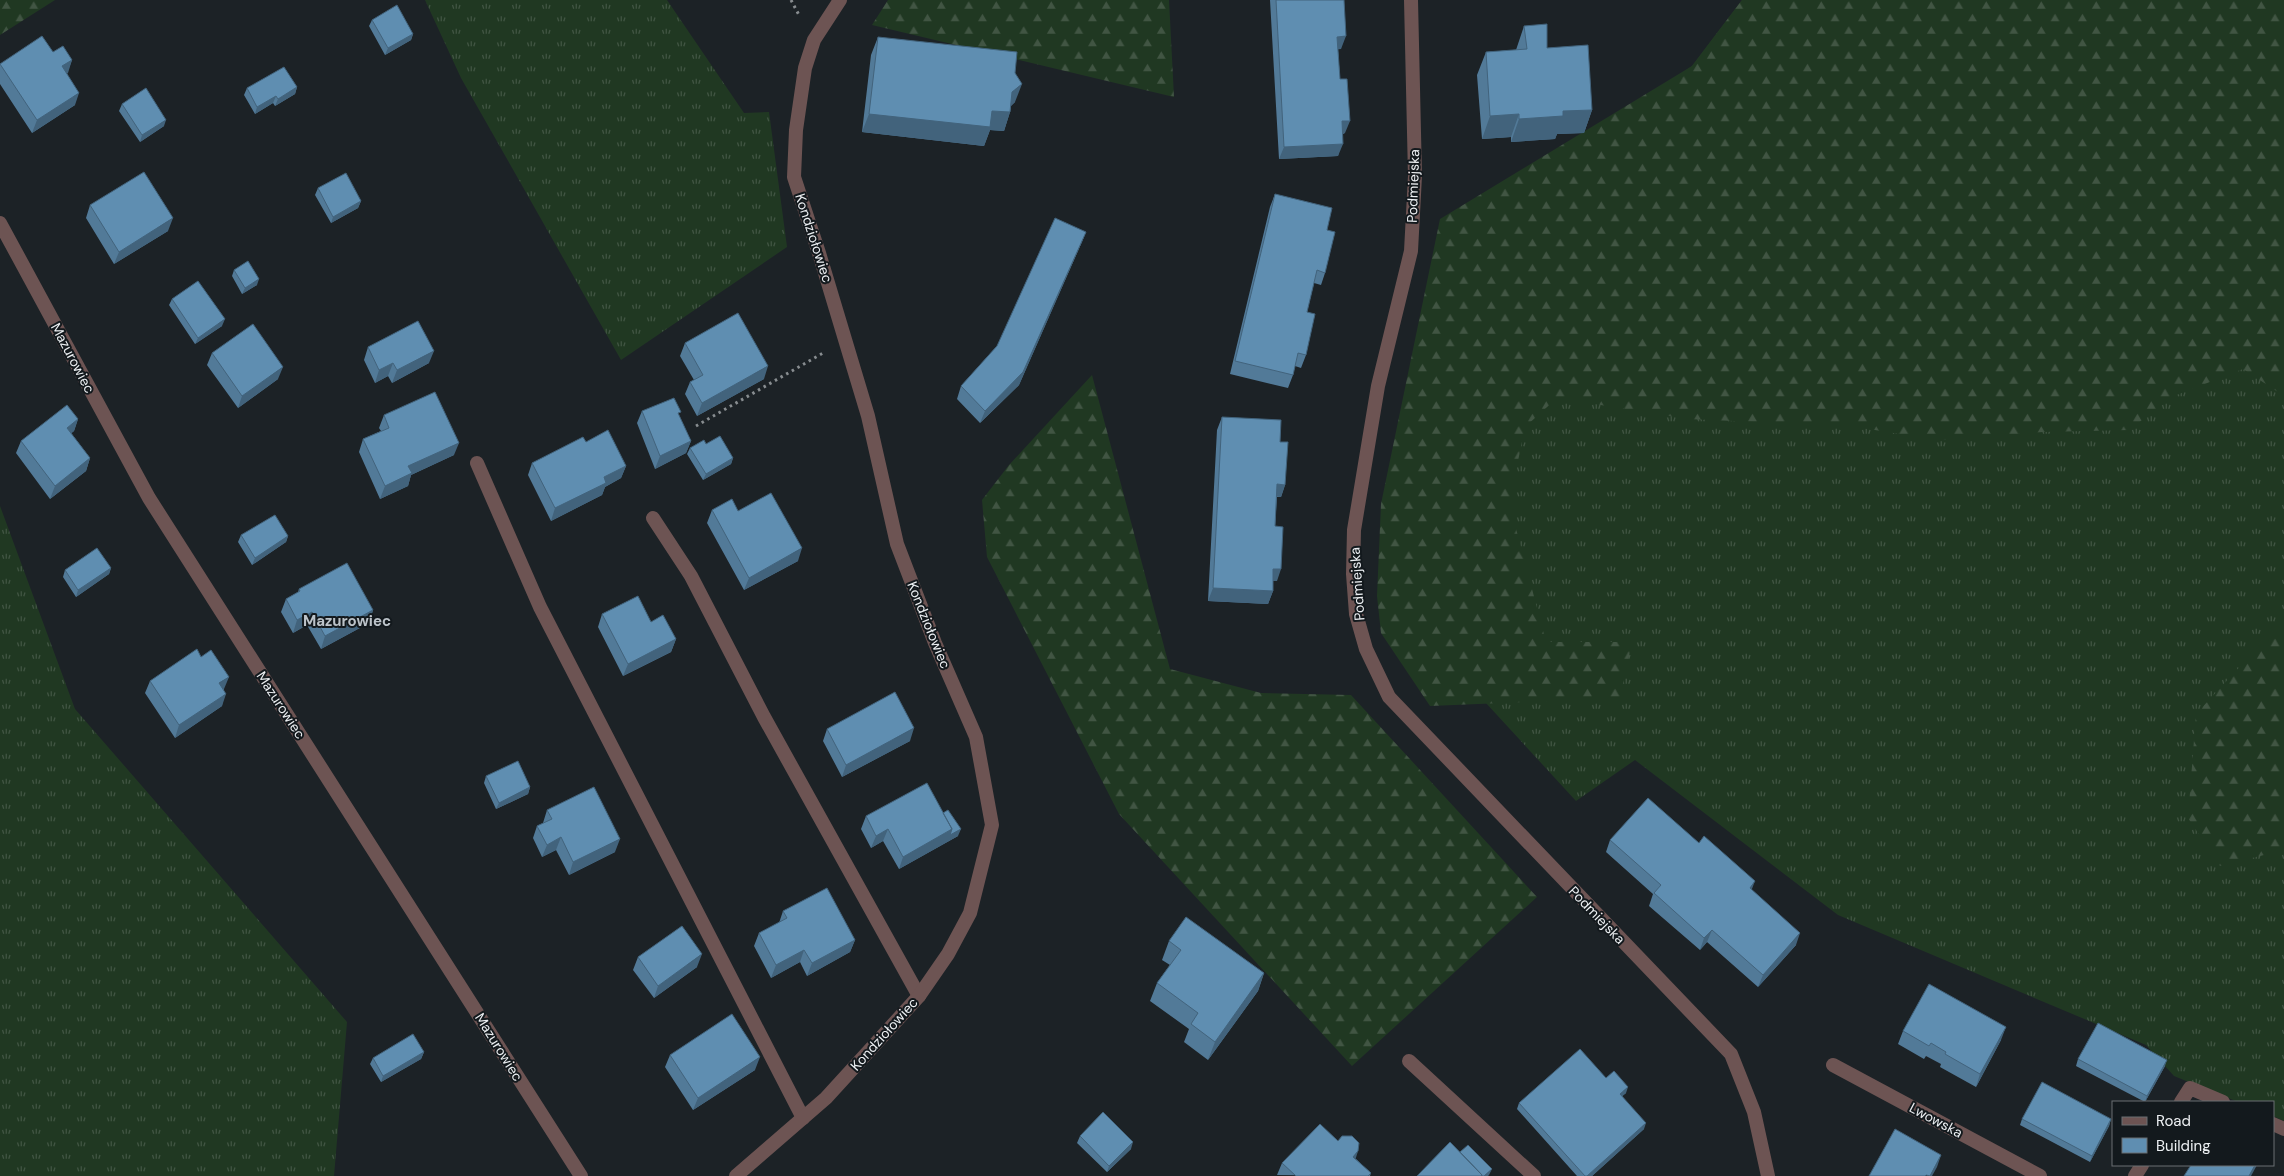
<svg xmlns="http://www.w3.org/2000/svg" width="2284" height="1176" font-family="'DM Sans',sans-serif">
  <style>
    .grass { fill: url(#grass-tufts) }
    .forest { fill: url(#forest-firs) }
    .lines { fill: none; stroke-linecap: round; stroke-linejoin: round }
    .path { stroke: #888d90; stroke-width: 3; stroke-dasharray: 2.5 4; stroke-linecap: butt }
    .service { stroke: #6d5453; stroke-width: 14 }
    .minor { stroke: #6d5453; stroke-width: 14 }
    .wall { fill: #527a98 }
    .shaded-wall { fill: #42637c }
    .building { fill: #5f8eb1; stroke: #42637c }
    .labels { text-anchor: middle; stroke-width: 4; stroke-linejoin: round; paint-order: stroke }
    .street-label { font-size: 14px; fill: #edf0f3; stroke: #13191d }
    .neighbourhood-label { font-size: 15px; font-weight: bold; fill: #bcc3c9; stroke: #13191d }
  </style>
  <defs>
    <pattern id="grass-tufts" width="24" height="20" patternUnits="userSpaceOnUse" patternTransform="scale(1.25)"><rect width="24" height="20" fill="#203822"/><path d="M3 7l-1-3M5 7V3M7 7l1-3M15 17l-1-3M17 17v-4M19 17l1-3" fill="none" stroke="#415543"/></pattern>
    <pattern id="forest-firs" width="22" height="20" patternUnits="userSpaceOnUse" patternTransform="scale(1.25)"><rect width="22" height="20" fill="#203822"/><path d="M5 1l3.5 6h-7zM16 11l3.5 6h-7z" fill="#415543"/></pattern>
  </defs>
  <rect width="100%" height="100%" fill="#1c2226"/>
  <path class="grass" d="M425 0H667L744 113 769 112 787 247 621 360 461 78Z
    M1742 0H2284V1121L2273 1116V1102H2238L2174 1076 2146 1045 1838 915 1635 760 1576 801 1462 677 1488 208 1692 66Z
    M0 506 75 709 347 1022 334 1176H0Z"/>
  <path class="forest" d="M0 0H55L0 35Z
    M888 0H1169L1174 97 872 25Z
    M1742 0H2284V396L2243 369 2174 396 2129 430 2043 432 1937 440 1850 426 1688 419 1557 398 1525 427 1512 490 1514 521 1546 642H1632L1620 698 1430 706 1381 633 1377 596 1381 504 1440 219 1692 66Z
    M1092 375 1170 669 1261 693 1351 695 1537 897 1352 1066 1119 814 987 557 982 500 1009 465Z
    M2284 619V850L2220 866 2188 818 2196 714Z"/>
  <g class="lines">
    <path class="path" d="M791 0 799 15
      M696 426 823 353"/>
    <path class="service" d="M477 463 540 607 803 1118
      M653 518 691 576 764 717 919 996
      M1409 1061 1534 1176"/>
    <path class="minor" d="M1411 0 1415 176 1411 251 1378 386 1354 530 1353 574 1356 614 1366 649 1389 697 1731 1054 1754 1112 1768 1176
      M0 223 149 498 581 1176
      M1833 1065 2040 1176
      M2181 1102 2190 1088 2223 1102
      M2273 1124 2284 1129
      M736 1176 826 1098 919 996 948 954 970 913 992 825 976 737 935 643 897 544 868 416 819 253 794 177 796 130 805 68 814 40 840 0
      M2135 1176 2142 1165"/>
  </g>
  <path class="wall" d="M1270 0H1344L1341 49H1338L1340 79 1345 133 1343 134 1338 156 1279 159Z
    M372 20 413 34 411 40 385 55 369 26Z
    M1524 26 1547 48 1592 110 1584 133 1557 134 1555 139 1511 142V137L1482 139 1477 75 1486 52 1516 50Z
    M878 37 1015 73V102L1011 106 1010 112 1004 131 990 130 984 146 862 132 871 55Z
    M53 52 72 60 67 73 75 105 32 133 0 84V64Z
    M297 87 295 94 275 106 273 103 255 114 244 95 247 88Z
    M122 104 164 126 140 142 119 111Z
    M318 188 361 201 358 208 331 223 315 195Z
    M1275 194 1327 230 1325 273 1321 285 1314 283 1307 312 1306 355 1301 368 1295 366 1293 375 1288 388 1230 374 1270 207Z
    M90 205 168 231 114 264 86 218Z
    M1086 232 1081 244 1019 385 980 423 957 399 961 386 997 346Z
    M234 270 257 285 242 294 232 276Z
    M172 299 222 326 195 344 169 305Z
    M685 343 764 379 697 416 685 394 690 382 694 380 680 356Z
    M368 347 429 363 392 383 388 376 375 383 364 360Z
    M212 353 278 379 238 408 207 365Z
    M642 411 679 416 691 441 686 453 655 469 637 423Z
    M384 415 454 455 411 475 408 486 380 499 359 452 363 439 381 431 379 428Z
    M1222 417 1280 442 1285 485 1281 497H1277L1275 526 1277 581H1273V591L1268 604 1208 601 1217 430Z
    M78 419 74 431 71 433 90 458 86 471 50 499 16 453 21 441Z
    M586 442 626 466 621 478 605 487 602 495 551 521 528 475 532 463Z
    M706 444 733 458 731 464 703 480 687 454 690 448Z
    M712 510 738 511 798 561 744 590 707 523Z
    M241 535 288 536 286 542 252 565 238 542Z
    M111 568 109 574 76 597 63 577 65 570Z
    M299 589 373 610 369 623 321 649 307 625 293 633 281 612 286 599 298 592Z
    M602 614 651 622 676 639 671 652 623 676 598 627Z
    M150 681 224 689V690L222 706 175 738 145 693Z
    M827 729 910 741 842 777 823 741Z
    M486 776 530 787 528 794 496 809 484 783Z
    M547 810 615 852 569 875 556 850 542 857 533 838 537 826 543 823Z
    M943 813 958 836 899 869 883 841 871 848 861 829 866 816Z
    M1610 840 1752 890 1796 945 1758 987 1707 942 1700 950 1649 906 1653 894 1606 852Z
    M783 911 855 940 850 952 807 976 800 962 771 978 754 946 759 933 779 923Z
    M1169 941 1264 973 1258 991 1208 1060 1184 1042 1189 1029 1150 1001 1157 983 1170 965 1162 960Z
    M638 957 697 967 654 998 633 970Z
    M1903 1031 2001 1040 1976 1087 1940 1067 1941 1064 1926 1056 1924 1059 1898 1044Z
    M424 1052 421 1059 381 1082 370 1064 373 1058Z
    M670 1055 755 1070 693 1110 665 1067Z
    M2078 1059 2165 1066 2145 1102 2076 1066Z
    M1606 1078 1626 1093 1622 1096 1644 1129 1592 1176H1577L1517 1109 1519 1103Z
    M2022 1119H2111L2109 1126 2090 1162 2020 1125Z
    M1080 1136 1131 1149 1107 1172 1077 1143Z
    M1356 1159 1371 1173 1370 1176 1277 1175 1282 1163Z"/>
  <path class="shaded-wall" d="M413 34 411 40 385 55 388 48Z
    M1346 36 1341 49 1333 50 1337 37Z
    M72 60 68 73 58 79 62 66Z
    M1022 84 1015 102 1006 110 1012 92Z
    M297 87 295 94 275 106 278 99Z
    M79 93 75 105 32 133 37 120Z
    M276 96 273 103 255 114 257 107Z
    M1592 110 1584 133 1557 134 1555 139 1511 142 1519 119 1563 111Z
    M992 111 1010 112 1004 131 990 130 984 146 862 132 869 114Z
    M1519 114 1511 137 1482 139 1490 116Z
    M166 120 164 126 140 142 142 135Z
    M1342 121H1350L1345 133 1337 134Z
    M1343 144 1338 156 1279 159 1284 147Z
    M361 201 358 208 331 223 333 217Z
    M173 218 168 231 114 264 119 252Z
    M1086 232 1081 244 1019 385 980 423 985 411Z
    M259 279 257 285 242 294 245 288Z
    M225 319 222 326 195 344 198 338Z
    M434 351 429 363 392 383 397 370Z
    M393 363 388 376 375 383 379 370Z
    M768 366 764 379 697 416 702 403Z
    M283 367 278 379 238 408 242 396Z
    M78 419 74 431 63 441 67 428Z
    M691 441 686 453 655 469 660 456Z
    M459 443 454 455 411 475 408 486 380 499 385 486 408 466Z
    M90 458 86 471 50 499 55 486Z
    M733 458 731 464 703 480 706 474Z
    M626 466 621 478 605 487 602 495 551 521 555 508 604 477Z
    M1277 484 1285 485 1281 497 1273 496Z
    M288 536 286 542 252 565 255 558Z
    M802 548 798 561 744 590 749 578Z
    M111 568 109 574 76 597 78 590Z
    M1273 569H1281L1277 581H1268Z
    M1213 588 1273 591 1268 604 1208 601Z
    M373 610 369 623 321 649 325 636Z
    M312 612 307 625 293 633 297 620Z
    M676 639 671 652 623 676 628 664Z
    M229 677 224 689 215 696 219 683Z
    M226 694 222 706 175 738 179 725Z
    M914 728 910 741 842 777 846 765Z
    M530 787 528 794 496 809 499 803Z
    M888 829 883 841 871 848 876 836Z
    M952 829H961L958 836 899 869 903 857Z
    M561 837 556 850 542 857 547 845Z
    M620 839 615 852 569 875 573 862Z
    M1755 881 1750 894V888Z
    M1712 930 1707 942 1700 950 1704 938Z
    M1800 933 1796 945 1758 987 1763 975Z
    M855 940 850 952 807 976 812 963Z
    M804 950 800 962 771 978 776 965Z
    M702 954 697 967 654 998 658 986Z
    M1264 973 1258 991 1208 1060 1215 1042Z
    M2006 1027 2001 1040 1976 1087 1980 1074Z
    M424 1052 421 1059 381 1082 383 1076Z
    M760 1057 755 1070 693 1110 698 1098Z
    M2167 1060 2165 1066 2145 1102 2147 1096Z
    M1628 1087 1626 1093 1618 1100 1620 1094Z
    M2111 1119 2109 1126 2090 1162 2092 1156Z
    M1646 1123 1644 1129 1592 1176H1587Z
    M1133 1142 1131 1149 1107 1172 1109 1166Z
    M1358 1151 1354 1164 1353 1157Z
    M1941 1155 1937 1167 1932 1176H1930Z
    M2255 1165H2257L2251 1176H2249Z
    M1492 1169 1489 1175 1488 1176H1484Z"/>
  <path class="building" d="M1276 0H1344L1346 36 1337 37 1340 79H1347L1350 121H1342L1343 144 1284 147Z
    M397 5 413 34 388 48 372 20Z
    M1547 24V48L1588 45 1592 110 1563 111V116L1519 119V114L1490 116 1486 52 1527 49 1524 26Z
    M42 36 53 52 63 46 72 60 62 66 79 93 37 120 0 64Z
    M878 37 1017 52 1015 73 1022 84 1012 92 1010 112 992 111 990 127 869 114Z
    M284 67 297 87 278 99 276 96 257 107 247 88Z
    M146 88 166 120 142 135 122 104Z
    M144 172 173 218 119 252 90 205Z
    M346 173 361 201 333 217 318 188Z
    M1275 194 1332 208 1327 230 1335 232 1325 273 1317 270 1307 312 1315 314 1306 355 1298 353 1293 375 1235 361Z
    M1055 218 1086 232 1023 372 985 411 961 386 997 346Z
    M248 261 259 279 245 288 234 270Z
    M198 281 225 319 198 338 172 299Z
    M738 313 768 366 702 403 690 382 703 375 685 343Z
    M418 321 434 351 397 370 393 363 379 370 368 347Z
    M253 324 283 367 242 396 212 353Z
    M435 392 459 443 408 466 412 473 385 486 363 439 389 428 384 415Z
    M674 398 681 412 678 413 691 441 660 456 642 411Z
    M67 405 78 419 67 428 90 458 55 486 21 441Z
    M1222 417 1281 420 1280 442H1288L1285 485 1277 484 1275 526 1283 527 1281 569H1273V591L1213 588Z
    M608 430 626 466 604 477 606 483 555 508 532 463 583 437 586 442Z
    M720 436 733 458 706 474 690 448 704 440 706 444Z
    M771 493 802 548 749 578 712 510 732 499 738 511Z
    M275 515 288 536 255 558 241 535Z
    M97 548 111 568 78 590 65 570Z
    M347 563 373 610 325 636 312 612 297 620 286 599 300 591 299 589Z
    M638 596 651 622 663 615 676 639 628 664 602 614Z
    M197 649 201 657 211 650 229 677 219 683 226 694 179 725 150 681Z
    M895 692 914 728 846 765 827 729Z
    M518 761 530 787 499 803 486 776Z
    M927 783 952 829 903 857 888 829 876 836 866 816Z
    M594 787 620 839 573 862 561 837 547 845 537 826 552 819 547 810Z
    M1648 798 1699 843 1704 836 1755 881 1750 888 1800 933 1763 975 1712 930 1704 938 1654 893 1661 885 1610 840Z
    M948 810 961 829 950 835 952 829 943 813Z
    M827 888 855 940 812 963 804 950 776 965 759 933 787 918 783 911Z
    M1186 917 1264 973 1215 1042 1191 1024 1198 1013 1157 983 1181 950 1169 941Z
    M682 926 702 954 658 986 638 957Z
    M1929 984 2006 1027 1980 1074 1945 1054 1946 1052 1931 1043 1929 1046 1903 1031Z
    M732 1014 760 1057 698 1098 670 1055Z
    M2098 1023 2167 1060 2147 1096 2078 1059Z
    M413 1034 424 1052 383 1076 373 1058Z
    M1580 1049 1606 1078 1614 1071 1628 1087 1620 1094 1646 1123 1587 1176H1585L1519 1103Z
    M2042 1082 2111 1119 2092 1156 2022 1119Z
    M1103 1112 1133 1142 1109 1166 1080 1136Z
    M1320 1124 1338 1141 1342 1136H1352L1359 1143 1358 1151 1353 1157 1371 1173 1368 1176H1296L1282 1163Z
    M1895 1129 1941 1155 1930 1176 1926 1175 1925 1176H1869Z
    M1450 1142 1482 1175 1481 1176H1417Z
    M1468 1145 1492 1169 1484 1176H1482V1175L1460 1152Z
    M2191 1165H2255L2249 1176H2184Z"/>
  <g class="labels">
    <g class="street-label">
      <text transform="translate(1413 186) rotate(-88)" y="5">Podmiejska</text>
      <text transform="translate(814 238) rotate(72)" y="5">Kondziołowiec</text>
      <text transform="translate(73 358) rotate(62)" y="5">Mazurowiec</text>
      <text transform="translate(1357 584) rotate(-94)" y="5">Podmiejska</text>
      <text transform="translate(929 625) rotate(68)" y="5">Kondziołowiec</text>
      <text transform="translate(281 705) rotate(57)" y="5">Mazurowiec</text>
      <text transform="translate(1597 915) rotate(46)" y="5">Podmiejska</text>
      <text transform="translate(884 1034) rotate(-48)" y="5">Kondziołowiec</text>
      <text transform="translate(499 1047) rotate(58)" y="5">Mazurowiec</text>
      <text transform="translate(1936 1120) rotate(28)" y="5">Lwowska</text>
    </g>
    <g class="neighbourhood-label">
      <text x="347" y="626">Mazurowiec</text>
    </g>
  </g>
  <rect x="2112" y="1101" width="162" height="65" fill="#13191d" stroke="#6a6f73"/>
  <rect x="2122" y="1117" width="25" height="8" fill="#6d5453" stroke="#6a6f73"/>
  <text x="2156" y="1126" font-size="15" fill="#edf0f3">Road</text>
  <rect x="2122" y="1138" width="25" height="15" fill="#5f8eb1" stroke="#6a6f73"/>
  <text x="2156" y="1151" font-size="15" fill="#edf0f3">Building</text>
</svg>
